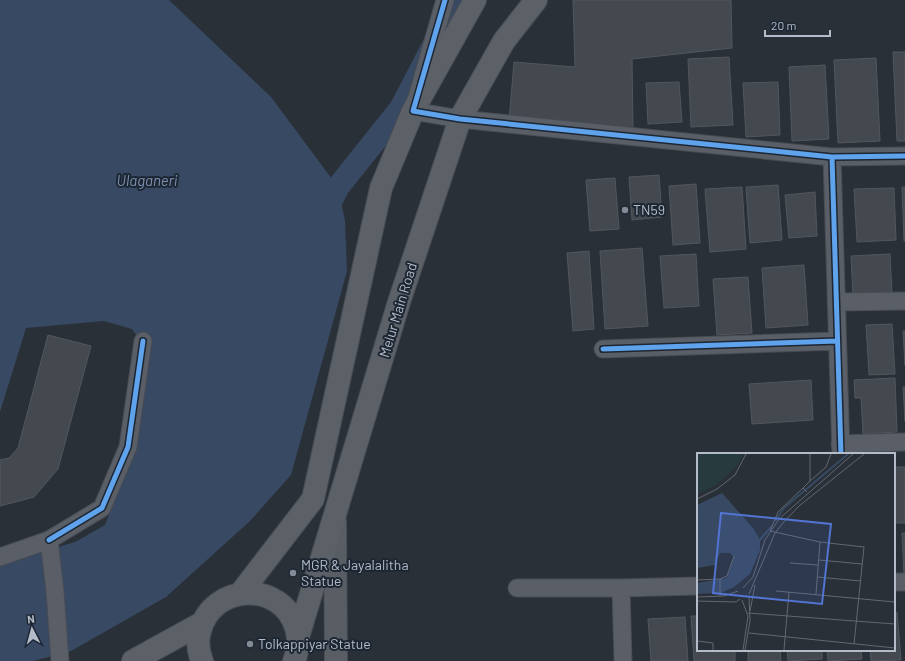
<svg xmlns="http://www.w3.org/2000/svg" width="905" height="661" font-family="Barlow,sans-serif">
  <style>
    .water { fill: #384963 }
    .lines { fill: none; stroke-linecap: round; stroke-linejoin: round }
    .canal { stroke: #384963; stroke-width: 23 }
    .building { fill: #444950; stroke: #52575f }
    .minor-casing { stroke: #484c53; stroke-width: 19 }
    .secondary-casing { stroke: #484c53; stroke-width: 24 }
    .primary-casing { stroke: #484c55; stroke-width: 24 }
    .minor { stroke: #5a5e66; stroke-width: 17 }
    .secondary { stroke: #595d64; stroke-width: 22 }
    .primary { stroke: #5c6168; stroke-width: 22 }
    .cycleway-casing { stroke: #1d2633; stroke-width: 8 }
    .cycleway { stroke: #60a3ed; stroke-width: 5 }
    .poi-dot { fill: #848b96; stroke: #1d2633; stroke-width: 1.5 }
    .labels { text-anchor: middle; stroke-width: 4; stroke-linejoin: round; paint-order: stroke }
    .poi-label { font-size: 14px; fill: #b4bcc9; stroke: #1d2633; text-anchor: start }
    .street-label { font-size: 14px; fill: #b4bcc9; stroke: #1d2633 }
    .water-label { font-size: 15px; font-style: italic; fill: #7c92b1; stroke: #1d2633 }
    .inset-river { fill: none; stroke: #384963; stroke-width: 2 }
    .inset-road { fill: none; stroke: #616872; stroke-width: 1 }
    .view { fill: #5274d3; fill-opacity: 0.15; stroke: #5274d3; stroke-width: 2 }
    .inset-edge { fill: none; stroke: #b4bcc9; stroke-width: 2 }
  </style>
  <rect width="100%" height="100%" fill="#2a3038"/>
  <path class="water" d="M0 0H169L271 97 338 187 345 221 347 271 291 475 250 521 166 597 71 651 33 661H0V564L75 542 105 525 125 471 148 351 132 329 104 321 26 328 0 412Z"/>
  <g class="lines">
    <path class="canal" d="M324 215 338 187 401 108 457 0"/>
  </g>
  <path class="building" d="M573 0H731L732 48 632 59 633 130 509 121 514 62 575 67Z
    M893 52H905V141H897Z
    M729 57 733 125 691 127 688 59Z
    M876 58 880 141 838 143 834 60Z
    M825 65 829 139 792 141 789 67Z
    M679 82 682 122 648 124 646 83Z
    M778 82 780 135 746 137 743 83Z
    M659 175 662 217 632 220 629 177Z
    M615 178 619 229 590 231 586 180Z
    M696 184 700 243 673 245 669 186Z
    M778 185 782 240 750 243 746 187Z
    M742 187 746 249 710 252 705 189Z
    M902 187H905V241H904Z
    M894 188 896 240 857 242 854 189Z
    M815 192 817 236 789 238 785 195Z
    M642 248 648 326 605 329 600 251Z
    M589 251 594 329 573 331 567 253Z
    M696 254 699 306 664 308 660 256Z
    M890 254 892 294 853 295 851 256Z
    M804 265 808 325 766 328 762 268Z
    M748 277 752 333 717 335 713 279Z
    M892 324 895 374 869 375 866 325Z
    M903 331H905V365Z
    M48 335 91 346 58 469 34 497 0 506V460L9 458 18 448Z
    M895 378 897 432 863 434 861 398H855L854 380Z
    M811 380 813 420 752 424 749 384Z
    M903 387H905V421Z
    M894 467H905V523H894Z
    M902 533H905V575H904Z
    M897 612 901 660 871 661 870 650H894V613Z
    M691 616H698V650H735V661H694Z
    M685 617 688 661H651L648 619Z
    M748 650H780L781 661H748Z
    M787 650H822V659L788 661Z
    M827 650H861L862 659 828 661Z"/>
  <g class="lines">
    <g class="minor-casing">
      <path id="minor" d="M445 0 413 111 460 119 832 157 905 156
        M832 157 841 454
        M836 302 905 301
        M603 349 837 341
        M840 444 905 442
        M49 540 102 508 128 447 143 341
        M0 557 49 540 55 591 60 661
        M894 582H905
        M517 588H621L698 586
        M621 588 623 661"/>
    </g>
    <g class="secondary-casing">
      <path id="secondary" d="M335 522 336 661"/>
    </g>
    <g class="primary-casing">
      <path id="primary" d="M240 594 313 499 381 188 413 111 475 0
        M298 637 399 302 460 119 504 41 536 0
        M133 661 202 623
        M202 661C198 651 197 641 200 631 212 583 282 580 296 628 299 639 299 650 294 661"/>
    </g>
    <use href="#minor" class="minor"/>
    <use href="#secondary" class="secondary"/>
    <use href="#primary" class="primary"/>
    <g class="cycleway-casing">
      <path id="cycleway" d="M445 0 413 111 460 119 832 157 905 156
        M832 157 841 454
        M603 349 837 341
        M49 540 102 508 128 447 143 341"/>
    </g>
    <use href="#cycleway" class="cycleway"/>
  </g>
  <g class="poi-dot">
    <circle cx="625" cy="210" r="4"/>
    <circle cx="293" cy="573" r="4"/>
    <circle cx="250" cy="644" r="4"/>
  </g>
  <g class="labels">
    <g class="poi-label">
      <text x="633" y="215">TN59</text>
      <text x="301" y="570">MGR &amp; Jayalalitha<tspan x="301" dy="16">Statue</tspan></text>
      <text x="258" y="649">Tolkappiyar Statue</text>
    </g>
    <g class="street-label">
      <text transform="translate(398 310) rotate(-73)" y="5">Melur Main Road</text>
    </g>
    <g class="water-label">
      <text x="147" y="186">Ulaganeri</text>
    </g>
  </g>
  <g transform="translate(697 453)">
    <rect width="198" height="198" fill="#2a3038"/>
    <path d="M0 1H46L41 12 19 32 0 41Z" fill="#273a3e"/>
    <path d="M25 40 56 75 63 87V97L53 121 37 134 24 140 0 141V130L30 125 37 104 33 100H23L18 112 0 115V52Z" fill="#384963"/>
    <path class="inset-river" d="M78 68 87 55 151 1M61 89 75 73"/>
    <path class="inset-road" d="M113 28 129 14 134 1M106 35 81 59 73 78 123 89 167 94 157 191M110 39 106 35 113 28V1M0 46 20 36 38 22 49 1M122 107 165 111M93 110 121 112M120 124 164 128M23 126 30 123 37 103M0 127 23 126V143M46 135 56 124 68 87 82 66 156 1M79 138 198 149M52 141 78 80 85 71 102 53 167 1M119 141 123 89M0 144 27 143 41 138M45 147 51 163 46 197M0 148 39 149 43 146M53 158 58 132M51 160 198 171M52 180 198 195M0 188 16 190V197M48 197 53 168 52 143M87 197 92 139"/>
    <path class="view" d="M24 60 134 71 125 151 16 140Z"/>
    <rect width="198" height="198" class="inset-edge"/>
  </g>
  <g transform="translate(32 629) rotate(354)" stroke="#1d2633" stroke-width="3" paint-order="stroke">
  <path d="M0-3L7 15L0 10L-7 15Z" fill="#b4bcc9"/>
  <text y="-6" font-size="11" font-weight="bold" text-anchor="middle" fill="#b4bcc9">N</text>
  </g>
  <path d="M765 30v6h65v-6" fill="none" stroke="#b4bcc9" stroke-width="2"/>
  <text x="771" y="30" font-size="12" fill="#b4bcc9" stroke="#1d2633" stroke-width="3" paint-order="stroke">20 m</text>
</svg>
